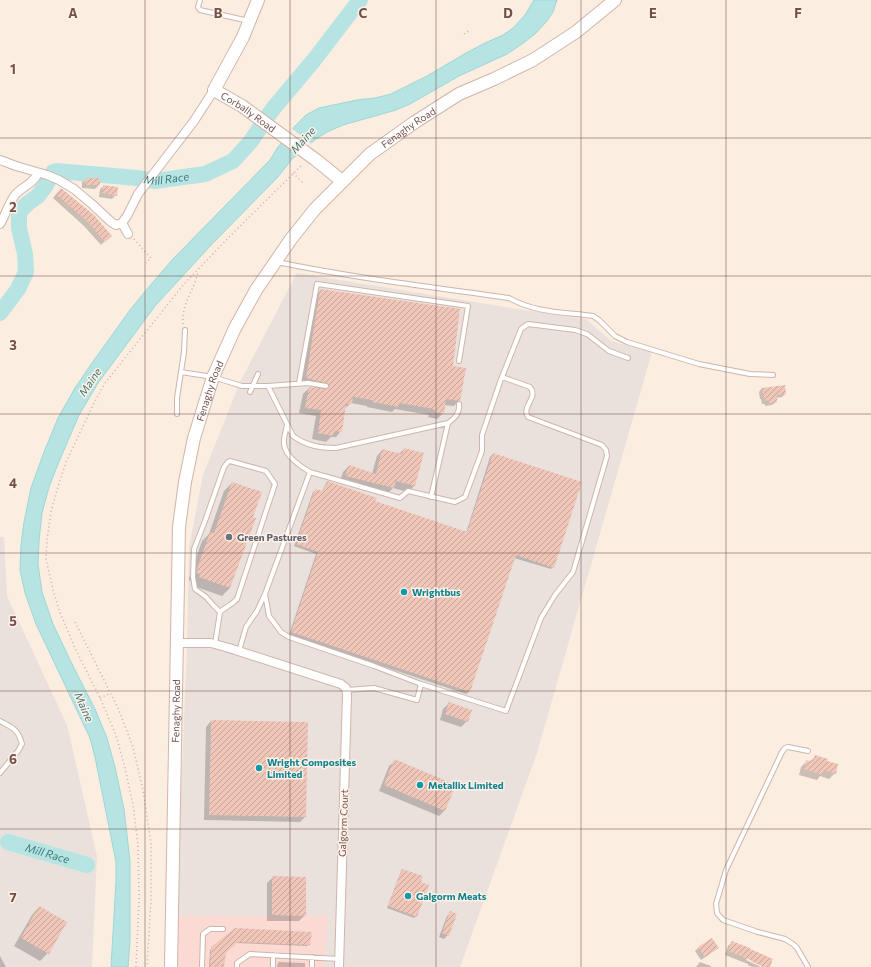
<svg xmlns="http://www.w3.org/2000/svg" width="871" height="967" font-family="Commissioner,sans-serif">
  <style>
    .commercial { fill: #fcdad4 }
    .industrial { fill: #eae1dc }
    .water { fill: #b6e4e3; stroke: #9dd6d5 }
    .pier { fill: #fcede1 }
    .shadow { fill: #0003 }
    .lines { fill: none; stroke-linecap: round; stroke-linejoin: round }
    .river { stroke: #b6e4e3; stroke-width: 16 }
    .building { fill: url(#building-hatch) }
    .lane-casing { stroke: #ceb5ab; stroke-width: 6 }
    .street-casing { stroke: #ceb5ab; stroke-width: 10 }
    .secondary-casing { stroke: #d1b4a8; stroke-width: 14 }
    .path { stroke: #d5a99d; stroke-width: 1.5; stroke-dasharray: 1 3; stroke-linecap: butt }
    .lane { stroke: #fff; stroke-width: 4 }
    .street { stroke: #fff; stroke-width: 8 }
    .secondary { stroke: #fff; stroke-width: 12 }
    .grid { fill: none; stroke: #725048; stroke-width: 1; stroke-opacity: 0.55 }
    .worship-dot { fill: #6b7280; stroke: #fff1e7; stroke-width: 1.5 }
    .culture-dot { fill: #0f9aa8; stroke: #fff1e7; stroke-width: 1.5 }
    .labels { text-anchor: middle; stroke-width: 3; stroke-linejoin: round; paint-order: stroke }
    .street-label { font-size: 10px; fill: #725048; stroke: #fff1e7 }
    .worship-label { font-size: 10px; font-weight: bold; fill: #5b616d; stroke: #fff1e7; text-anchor: start }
    .culture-label { font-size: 10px; font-weight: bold; fill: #0d838f; stroke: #fff1e7; text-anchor: start }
    .water-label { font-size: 11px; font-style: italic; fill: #3d7878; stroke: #fff1e7 }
    .grid-label { font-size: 13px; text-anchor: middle; font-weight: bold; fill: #725048; stroke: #fff1e7; stroke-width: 3; stroke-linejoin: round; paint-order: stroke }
  </style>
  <defs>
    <pattern id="building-hatch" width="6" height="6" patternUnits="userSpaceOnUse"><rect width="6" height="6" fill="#f0c6b9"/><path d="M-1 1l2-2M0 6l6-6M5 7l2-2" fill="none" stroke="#c7a398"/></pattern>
  </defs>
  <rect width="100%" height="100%" fill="#fcede1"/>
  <path class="commercial" d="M176 916H329L324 967H175Z"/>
  <path class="industrial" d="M297 273 511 308 586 319 611 341 652 352 537 753 460 967H324L328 916H176L187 646 189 547 203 475 240 382Z
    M0 537H4L7 596 67 725 97 856 92 967H0Z"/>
  <path class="water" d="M534 0H557L553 12 547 21 535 34 522 44 507 54 459 76 410 104 396 110 343 125 327 132 316 139 292 159 277 178 213 243 155 306 98 383 79 415 58 464 49 487 42 513 39 541 38 564 42 592 53 624 73 666 95 709 107 738 115 767 124 809 130 861V940L128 967H111L116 881V862L95 757 90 738 36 624 25 593 20 570 21 545 24 522 31 488 44 452 58 418 75 388 92 363 130 310 148 288 172 260 270 160 278 147 295 126 306 115 319 108 357 100 375 98 391 94 427 76 466 53 485 43 503 35 513 28 525 15Z"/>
  <path class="pier" d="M291 128 313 145 299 156 280 142Z"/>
  <path class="shadow" d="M86 179 99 185 95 189 82 188V182Z
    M104 186 116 195 112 199 99 197 100 189Z
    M57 193 107 239 101 245 84 226 53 198Z
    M321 290 452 367 459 400 454 406 444 405 443 413 437 419 428 417 429 415 395 409 392 412 367 407V406L351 403 344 409 341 431 336 437H331L326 442 312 439 316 416 299 413 303 394 309 388 315 389V387L301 384 315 296Z
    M762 388 785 394 782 397 776 398V402L772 405 765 406V404H762L761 399H760L759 392Z
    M404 449 414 486 408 492 393 488 388 493 340 481 343 472 349 466 372 474 377 456 382 450 399 454Z
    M493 454 553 567 551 569 514 558 469 692 466 694 289 635 316 554 294 546 313 492 316 490 322 492 325 485 327 482 373 502 466 533 490 457Z
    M232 483 230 588 222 596 191 585 192 582 189 580V578L202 541 209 534 224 491Z
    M449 703 467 721 461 727 440 720 443 709Z
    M211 721 305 817 300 822 204 820 206 727Z
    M815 757 826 762 835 773 829 779 820 776 817 780 799 775 801 767 807 761 809 762Z
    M395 761 445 810 439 816 379 791 389 766Z
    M402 870 416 916 414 918 387 908 401 871Z
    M273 877 305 915 299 921H267V883Z
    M39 907 48 953 40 961 14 946 32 915Z
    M450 913 448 935 444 939 439 937 447 916Z
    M235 929 309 944 307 946 236 943 225 953 223 967H209L210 950Z
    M732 942 768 967H766L747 958 746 960 761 967H752L748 965V964L725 955 728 946Z
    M699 947 718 948 714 951 701 960 695 951Z
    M0 956 6 967H0Z
    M279 962 305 963V967H277L278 963Z
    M700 962 711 966V967H696Z"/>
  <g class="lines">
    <g class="river">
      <path id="s1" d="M0 313 18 289 26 272 25 254 19 228V212L28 203 38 196 46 185 53 172 57 171 137 178 155 181 205 174 233 161 251 141 272 110 314 60 360 0"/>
      <path id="s2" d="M8 842 87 865"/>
    </g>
  </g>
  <path class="building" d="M86 178H100V185H85Z
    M103 185 118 187 117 196 102 193Z
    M61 188 94 215 112 236 105 242 88 222 56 194Z
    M320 289 460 309 453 366 466 368 460 401 446 399 444 414 434 412V409L399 403V407L372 402V400L353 397 352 404H346L342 432 335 431 333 436 318 433 321 410 305 408 309 387 326 389 328 388 329 386 328 384 327 383 306 378Z
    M785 385 786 394 777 395V402L769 403 768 400 765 401 764 396H763L762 388Z
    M404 448 424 453 415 486 396 481 394 488 345 476 349 465 376 474 382 449 402 454Z
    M493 453 582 482 554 568 516 555 470 692 291 632 318 552 296 544 315 489 323 491 327 481 377 498 375 501 467 532Z
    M232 482 262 492 253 517 256 518 230 588 199 577 200 574 197 573V569L210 532 214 533Z
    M449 702 472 710 468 722 445 714Z
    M211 720 308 722 306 817 209 815Z
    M815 755 828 759 827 761 838 764 836 774 824 770 823 775 804 769 806 760 813 762Z
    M394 759 456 785 445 811 384 785Z
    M402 869 423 876 421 882 429 885 417 917 388 906Z
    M272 876 306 877V916L272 915Z
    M39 906 67 922 49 954 21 938Z
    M450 911 457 914 449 936 442 933Z
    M235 928 312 932 310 945 238 942 226 953 224 967H210L211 947Z
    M712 938 719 948 705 957 698 947Z
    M732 941 750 948V949L773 959 770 967H763L751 961V960L728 951Z"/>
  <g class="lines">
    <g class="lane-casing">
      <path id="lane" d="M200 0 198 7 200 10 249 21
        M277 262C354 278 431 287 509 298 536 313 563 312 593 316L599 320 615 336 627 342 699 364 750 374 773 375
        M181 372 213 377 242 386H268L308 383 326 386
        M299 383 317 284 468 306 459 361
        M268 386 293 436C307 446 320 448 336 448L448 423C455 418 460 413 459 404
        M250 392 258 374
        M177 414V398L184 352 185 330
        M287 425C286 431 283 438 284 444 285 456 301 467 310 472L400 498 408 491 455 502 465 497 482 451V435L500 382 521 329 528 324 575 330 587 334 609 351 628 358
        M310 472 265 594 269 616 281 632 289 637 374 666 421 684 506 711 541 618 555 595 573 572 607 456 606 450 602 445 528 417C521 406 539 398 530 387L502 377
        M431 497 448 423
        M215 644 220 612C225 607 232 605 237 599L275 484 266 471 230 461 228 462 224 467 205 521 194 549 193 577 195 589 206 597 214 606 220 612
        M239 651 246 627 257 611 265 594
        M347 690 374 688 417 700 421 684
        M0 721C13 728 18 729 22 744L18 751 0 773
        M202 967 203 934 210 929H223
        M237 967V963L250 954 339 959
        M273 967V955
        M312 967V957
        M808 967 797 948 793 944 785 939 758 932 723 920 717 913 716 904 726 870 782 752 785 748 788 747 808 751"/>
    </g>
    <g class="street-casing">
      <path id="street" d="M0 160 16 166 47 175 59 180 74 189 93 205 111 222 116 225 122 223 127 216 138 194 194 121 214 90
        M122 223 128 234
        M0 224C5 216 9 203 15 195 22 186 33 185 38 173
        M176 643H211L229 648 341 684 346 688 347 695 339 967"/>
    </g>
    <g class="secondary-casing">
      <g id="secondary">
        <path id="s3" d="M258 0 243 37 214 90 242 106 316 160 342 181"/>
        <path id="s4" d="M171 967 179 527 185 482 194 438 213 377 235 328 256 290 291 239 315 209 370 154 415 122 459 94 494 79 533 60 576 32 615 0"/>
      </g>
    </g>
    <path class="path" d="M464 34 470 30
      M293 173 304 184
      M134 239 151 258 146 263
      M183 324C181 303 195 290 198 271
      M75 622 118 708 133 747 143 790 151 843V901L147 967
      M100 698 111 693
      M136 967 139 900 138 845 133 805 125 768 116 735 100 698 75 648 59 610 53 590 46 559 47 540 51 512 57 490 66 462 94 403 105 383 184 284 235 231 302 165"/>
    <use href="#lane" class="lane"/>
    <use href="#street" class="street"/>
    <use href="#secondary" class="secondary"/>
  </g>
  <path class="grid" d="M145 0V967M290 0V967M436 0V967M581 0V967M726 0V967M0 138H871M0 276H871M0 414H871M0 553H871M0 691H871M0 829H871"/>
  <circle class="worship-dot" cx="229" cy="537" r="4"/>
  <g class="culture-dot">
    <circle cx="404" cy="592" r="4"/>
    <circle cx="259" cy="768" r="4"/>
    <circle cx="420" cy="785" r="4"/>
    <circle cx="408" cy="896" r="4"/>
  </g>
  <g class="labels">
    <g class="street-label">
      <text dy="4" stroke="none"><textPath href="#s3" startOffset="141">Corbally Road</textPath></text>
      <text dy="4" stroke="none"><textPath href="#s4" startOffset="916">Fenaghy Road</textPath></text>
      <text dy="4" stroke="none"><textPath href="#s4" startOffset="580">Fenaghy Road</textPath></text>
      <text dy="4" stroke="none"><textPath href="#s4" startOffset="256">Fenaghy Road</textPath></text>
      <text transform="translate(343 823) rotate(-88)" y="4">Galgorm Court</text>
    </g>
    <g class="worship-label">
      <text x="237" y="541">Green Pastures</text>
    </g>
    <g class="culture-label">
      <text x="412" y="596">Wrightbus</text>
      <text x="267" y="766">Wright Composites<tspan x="267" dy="12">Limited</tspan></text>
      <text x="428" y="789">Metallix Limited</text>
      <text x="416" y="900">Galgorm Meats</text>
    </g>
    <g class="water-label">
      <text transform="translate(303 140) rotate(-48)" y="4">Maine</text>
      <text dy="4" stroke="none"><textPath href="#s1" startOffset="277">Mill Race</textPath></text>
      <text transform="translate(90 382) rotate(-56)" y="4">Maine</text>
      <text transform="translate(84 707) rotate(66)" y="4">Maine</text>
      <text dy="4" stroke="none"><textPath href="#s2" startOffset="41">Mill Race</textPath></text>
    </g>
  </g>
  <g class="grid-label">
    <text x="73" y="18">A</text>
    <text x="218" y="18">B</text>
    <text x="363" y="18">C</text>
    <text x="508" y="18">D</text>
    <text x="653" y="18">E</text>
    <text x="798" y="18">F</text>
    <text x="13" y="74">1</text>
    <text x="13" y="212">2</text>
    <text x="13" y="350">3</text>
    <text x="13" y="488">4</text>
    <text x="13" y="626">5</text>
    <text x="13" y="764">6</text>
    <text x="13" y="902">7</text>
  </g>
</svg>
